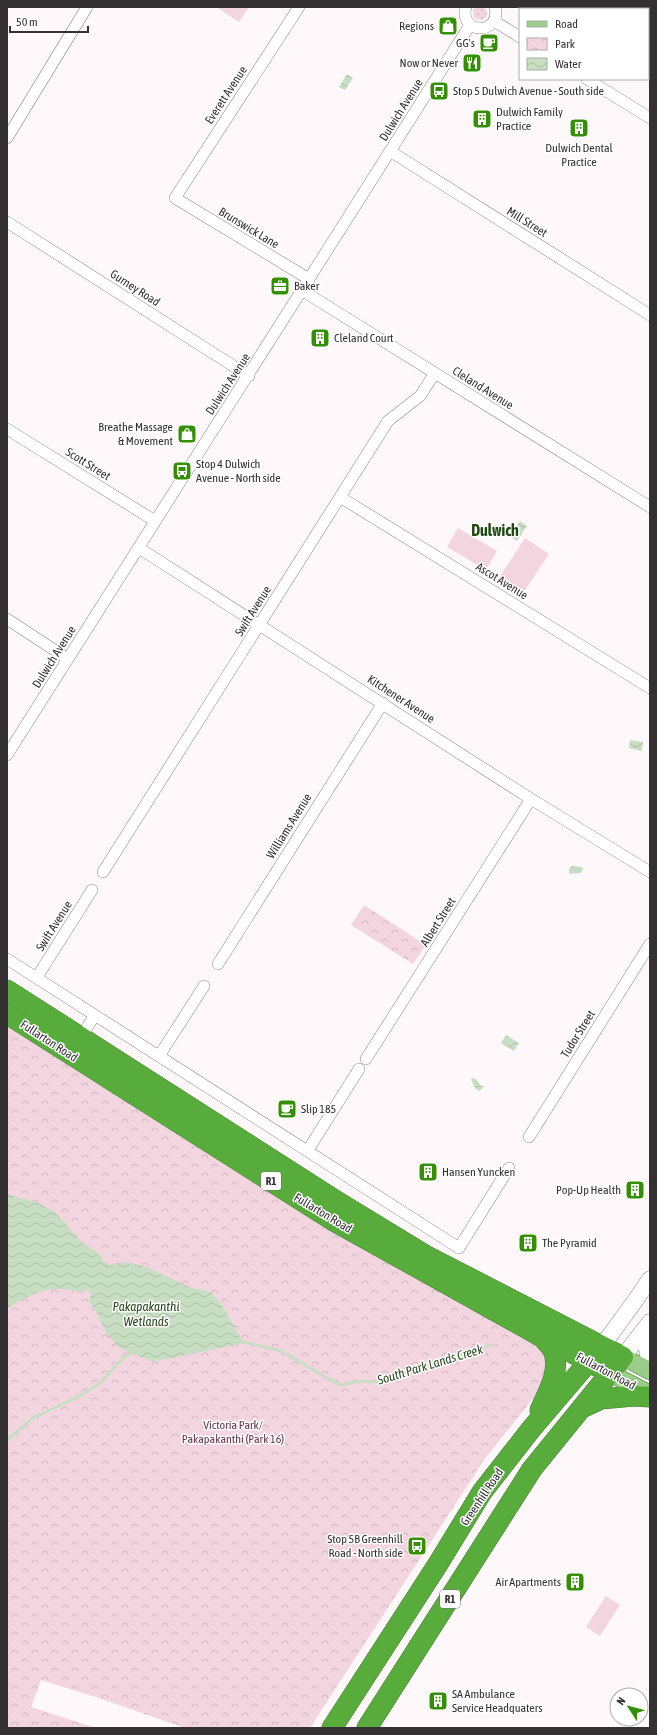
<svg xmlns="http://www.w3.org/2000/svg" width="657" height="1735" font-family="'Asap Condensed',sans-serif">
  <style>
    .grass { fill: url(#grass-dots) }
    .park { fill: url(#park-crowns) }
    .pitch { fill: #f3d5e0 }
    .water { fill: url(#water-waves) }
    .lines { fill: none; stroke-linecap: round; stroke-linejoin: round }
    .stream { stroke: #c8dec2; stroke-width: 3 }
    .street-casing { stroke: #8f8588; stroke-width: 12 }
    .secondary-casing { stroke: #8f8588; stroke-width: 17 }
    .primary-casing { stroke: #4b8138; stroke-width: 18 }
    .highway-casing { stroke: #4b8138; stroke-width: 21 }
    .street { stroke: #fff; stroke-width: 11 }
    .secondary { stroke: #fff; stroke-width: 16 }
    .primary { stroke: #9acd8a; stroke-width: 17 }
    .highway { stroke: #57ac3c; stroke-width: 20 }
    .labels { text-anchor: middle; stroke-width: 3; stroke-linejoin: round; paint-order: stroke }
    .shield { fill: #fff; stroke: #726e70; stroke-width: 1 }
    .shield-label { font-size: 11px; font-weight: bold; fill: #353032 }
    .poi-label { font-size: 12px; fill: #353032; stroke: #fff; text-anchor: start }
    .street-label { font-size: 12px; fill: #353032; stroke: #fff }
    .park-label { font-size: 12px; fill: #653448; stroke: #fff }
    .water-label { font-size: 13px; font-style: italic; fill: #2a4920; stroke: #fff }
    .district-label { font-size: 16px; font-weight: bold; fill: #1d490e; stroke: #fff }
  </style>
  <defs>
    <pattern id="grass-dots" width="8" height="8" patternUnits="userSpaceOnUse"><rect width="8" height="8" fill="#f3d5e0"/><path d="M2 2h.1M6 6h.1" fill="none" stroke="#d1b7c1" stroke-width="1.8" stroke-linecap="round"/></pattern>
    <pattern id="park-crowns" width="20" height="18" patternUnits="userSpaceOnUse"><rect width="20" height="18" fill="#f3d5e0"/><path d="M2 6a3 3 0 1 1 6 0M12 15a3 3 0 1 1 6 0" fill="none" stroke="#d1b7c1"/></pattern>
    <pattern id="water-waves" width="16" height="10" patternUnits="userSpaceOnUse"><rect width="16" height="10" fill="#c8dec2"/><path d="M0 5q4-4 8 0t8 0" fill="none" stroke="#acbfa7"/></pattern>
  </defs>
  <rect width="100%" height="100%" fill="#fff8fb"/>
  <path class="grass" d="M473 13a7 7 0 1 1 14 0a7 7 0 1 1-14 0Z"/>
  <path class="park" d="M364 905 426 945 413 964 351 925Z
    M7 1023 541 1345 550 1359 543 1386 484 1460 310 1728H185L96 1697 41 1680 31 1707 96 1728H7Z"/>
  <path class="pitch" d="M216 7H249L239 22Z
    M458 528 497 551 486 570 447 547Z
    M525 538 549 554 523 593 499 578Z
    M606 1596 620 1605 600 1636 586 1627Z"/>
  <path class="water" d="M347 74 353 78 345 90 339 87Z
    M520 521 527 526 517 541 509 536Z
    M630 740 643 742 642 751 629 748Z
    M572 866 582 867 583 870 580 873 569 874V869Z
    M506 1035 519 1043 514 1051 501 1043Z
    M473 1078 476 1079 480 1085 484 1086 482 1089 479 1091 475 1088 471 1079Z
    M7 1194 38 1203 55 1212 82 1242 102 1256 103 1261 109 1266C132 1254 169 1279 192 1288 197 1290 205 1289 210 1292 221 1299 236 1330 244 1343L153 1362 120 1348 107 1335 96 1311 89 1302 91 1293 86 1289 82 1293C75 1291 68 1289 60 1289 43 1288 20 1299 7 1309Z"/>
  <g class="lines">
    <path class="stream" d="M239 1341 281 1351 339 1385 361 1381 378 1382 411 1372 446 1358 490 1345
      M7 1440 33 1418 81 1395 99 1384 123 1358 134 1350"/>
    <g class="street-casing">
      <path id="street" d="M299 7 175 198 309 279
        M466 7C458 34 502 36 495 7
        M494 21 520 37
        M587 79 650 118
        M7 138 87 7
        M390 151 650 315
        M7 222 249 376
        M303 291 650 507
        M7 429 155 521
        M340 497 650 688
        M139 548 531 799 650 872
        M7 619 68 659
        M7 755 470 25
        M103 872 388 421 420 396 435 373
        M7 959 459 1248 509 1168
        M218 964 383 703
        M37 977 92 890
        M81 1037 95 1015
        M159 1056 204 986
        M366 1059 531 799
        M529 1137 650 944
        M308 1150 359 1069"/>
    </g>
    <g class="secondary-casing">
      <path id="secondary" d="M650 1328 647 1349 650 1364
        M602 1346 635 1301 650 1279
        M623 1357 650 1322"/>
    </g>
    <g class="primary-casing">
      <path id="primary" d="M623 1357 650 1371
        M610 1373 650 1394"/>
    </g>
    <g class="highway-casing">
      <path id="highway" d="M7 990 335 1200 425 1255 623 1357 532 1469 367 1728
        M7 1014 332 1220 542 1337 610 1373
        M582 1408 601 1399 634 1396 650 1397
        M540 1410C548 1392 560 1373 554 1352 552 1347 546 1342 542 1337
        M332 1728 438 1564 482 1492 532 1428 597 1352"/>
    </g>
    <use href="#street" class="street"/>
    <use href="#secondary" class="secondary"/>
    <use href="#primary" class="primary"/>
    <use href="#highway" class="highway"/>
  </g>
  <defs>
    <g id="shop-square" transform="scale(1)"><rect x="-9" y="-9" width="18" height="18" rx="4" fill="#339003" stroke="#fff"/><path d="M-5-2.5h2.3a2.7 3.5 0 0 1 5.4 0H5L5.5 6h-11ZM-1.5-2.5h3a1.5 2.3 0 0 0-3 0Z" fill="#fff"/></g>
    <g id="cafe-square" transform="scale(1)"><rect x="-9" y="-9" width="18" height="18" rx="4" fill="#339003" stroke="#fff"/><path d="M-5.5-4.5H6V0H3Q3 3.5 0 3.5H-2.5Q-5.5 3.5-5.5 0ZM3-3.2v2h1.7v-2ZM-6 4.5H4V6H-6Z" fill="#fff"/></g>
    <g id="restaurant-square" transform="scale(1)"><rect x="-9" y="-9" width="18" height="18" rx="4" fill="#339003" stroke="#fff"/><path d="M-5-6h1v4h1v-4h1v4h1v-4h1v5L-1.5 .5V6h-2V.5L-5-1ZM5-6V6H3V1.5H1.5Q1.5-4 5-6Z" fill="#fff"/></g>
    <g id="bus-square" transform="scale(1)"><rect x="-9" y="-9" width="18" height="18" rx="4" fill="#339003" stroke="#fff"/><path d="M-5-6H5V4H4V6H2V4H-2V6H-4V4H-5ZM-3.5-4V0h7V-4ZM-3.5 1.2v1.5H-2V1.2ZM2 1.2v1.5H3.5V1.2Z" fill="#fff"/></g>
    <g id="building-square" transform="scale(1)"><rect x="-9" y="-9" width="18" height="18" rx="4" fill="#339003" stroke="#fff"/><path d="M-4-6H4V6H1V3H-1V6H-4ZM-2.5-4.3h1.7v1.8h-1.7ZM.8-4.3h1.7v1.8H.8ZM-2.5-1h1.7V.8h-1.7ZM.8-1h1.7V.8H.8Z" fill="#fff"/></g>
    <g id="office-square" transform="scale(1)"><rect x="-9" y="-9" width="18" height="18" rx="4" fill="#339003" stroke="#fff"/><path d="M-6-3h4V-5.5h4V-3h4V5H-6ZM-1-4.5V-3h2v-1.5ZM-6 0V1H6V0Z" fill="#fff"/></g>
  </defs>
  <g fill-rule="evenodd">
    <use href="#shop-square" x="448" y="26"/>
    <use href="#cafe-square" x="489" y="43"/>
    <use href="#restaurant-square" x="472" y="63"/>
    <use href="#bus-square" x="439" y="91"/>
    <use href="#building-square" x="482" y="119"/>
    <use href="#building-square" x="579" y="128"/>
    <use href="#office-square" x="280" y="286"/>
    <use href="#building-square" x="320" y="338"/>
    <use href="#shop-square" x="187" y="434"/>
    <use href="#bus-square" x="182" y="471"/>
    <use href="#cafe-square" x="287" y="1109"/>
    <use href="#building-square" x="428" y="1172"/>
    <use href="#building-square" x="635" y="1190"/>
    <use href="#building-square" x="528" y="1243"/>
    <use href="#bus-square" x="417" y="1546"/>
    <use href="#building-square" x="575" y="1582"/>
    <use href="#building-square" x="438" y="1701"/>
  </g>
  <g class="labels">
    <g class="shield">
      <rect x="261" y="1172" width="20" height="18" rx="3"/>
      <rect x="440" y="1590" width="20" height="18" rx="3"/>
    </g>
    <g class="shield-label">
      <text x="271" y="1185">R1</text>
      <text x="450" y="1603">R1</text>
    </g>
    <g class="poi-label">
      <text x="434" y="30" text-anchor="end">Regions</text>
      <text x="475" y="47" text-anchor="end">GG's</text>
      <text x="458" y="67" text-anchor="end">Now or Never</text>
      <text x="453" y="95">Stop 5 Dulwich Avenue - South side</text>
      <text x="496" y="116">Dulwich Family<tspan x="496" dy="14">Practice</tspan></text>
      <text x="579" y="152" text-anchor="middle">Dulwich Dental<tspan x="579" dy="14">Practice</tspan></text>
      <text x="294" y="290">Baker</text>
      <text x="334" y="342">Cleland Court</text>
      <text x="173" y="431" text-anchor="end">Breathe Massage<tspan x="173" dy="14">&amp; Movement</tspan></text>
      <text x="196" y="468">Stop 4 Dulwich<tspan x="196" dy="14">Avenue - North side</tspan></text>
      <text x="301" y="1113">Slip 185</text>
      <text x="442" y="1176">Hansen Yuncken</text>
      <text x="621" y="1194" text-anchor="end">Pop-Up Health</text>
      <text x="542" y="1247">The Pyramid</text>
      <text x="403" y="1543" text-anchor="end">Stop 5B Greenhill<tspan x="403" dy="14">Road - North side</tspan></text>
      <text x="561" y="1586" text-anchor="end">Air Apartments</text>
      <text x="452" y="1698">SA Ambulance<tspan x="452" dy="14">Service Headquaters</tspan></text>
    </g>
    <g class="street-label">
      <text transform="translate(226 95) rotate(-57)" y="4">Everett Avenue</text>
      <text transform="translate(401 110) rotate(-58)" y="4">Dulwich Avenue</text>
      <text transform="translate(527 222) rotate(32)" y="4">Mill Street</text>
      <text transform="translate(249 228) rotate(31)" y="4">Brunswick Lane</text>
      <text transform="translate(135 288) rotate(33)" y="4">Gurney Road</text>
      <text transform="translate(228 384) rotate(-57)" y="4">Dulwich Avenue</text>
      <text transform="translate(483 388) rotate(32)" y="4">Cleland Avenue</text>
      <text transform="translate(88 464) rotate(32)" y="4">Scott Street</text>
      <text transform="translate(502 581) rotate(32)" y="4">Ascot Avenue</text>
      <text transform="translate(253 611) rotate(-58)" y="4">Swift Avenue</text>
      <text transform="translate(54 657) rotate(-58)" y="4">Dulwich Avenue</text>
      <text transform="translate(401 699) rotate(33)" y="4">Kitchener Avenue</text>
      <text transform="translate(289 826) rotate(-58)" y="4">Williams Avenue</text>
      <text transform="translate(438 922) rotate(-58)" y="4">Albert Street</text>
      <text transform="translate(54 926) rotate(-58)" y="4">Swift Avenue</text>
      <text transform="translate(578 1034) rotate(-58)" y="4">Tudor Street</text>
      <text transform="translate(49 1041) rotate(33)" y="4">Fullarton Road</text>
      <text transform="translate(323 1213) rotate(31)" y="4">Fullarton Road</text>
      <text transform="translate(606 1371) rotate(28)" y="4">Fullarton Road</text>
      <text transform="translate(482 1497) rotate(-56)" y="4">Greenhill Road</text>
    </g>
    <g class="park-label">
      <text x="233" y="1429">Victoria Park/<tspan x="233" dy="14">Pakapakanthi (Park 16)</tspan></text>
    </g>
    <g class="water-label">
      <text x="146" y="1311">Pakapakanthi<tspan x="146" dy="15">Wetlands</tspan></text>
      <text transform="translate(430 1364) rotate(-17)" y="5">South Park Lands Creek</text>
    </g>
    <g class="district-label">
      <text x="495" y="536">Dulwich</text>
    </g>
  </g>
  <rect width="657" height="1735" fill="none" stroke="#353032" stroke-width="16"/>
  <rect x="519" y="8" width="130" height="72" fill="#ffffff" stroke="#aeacad"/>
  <rect x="527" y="21" width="20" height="6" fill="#9acd8a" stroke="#aeacad"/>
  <text x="555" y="28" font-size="12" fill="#353032">Road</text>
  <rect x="527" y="38" width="20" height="12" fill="url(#park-crowns)" stroke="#aeacad"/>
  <text x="555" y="48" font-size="12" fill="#353032">Park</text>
  <rect x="527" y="58" width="20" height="12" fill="url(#water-waves)" stroke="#aeacad"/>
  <text x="555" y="68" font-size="12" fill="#353032">Water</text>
  <g transform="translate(629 1707) rotate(306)"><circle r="19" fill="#ffffff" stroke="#aeacad"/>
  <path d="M0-3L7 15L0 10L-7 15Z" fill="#339003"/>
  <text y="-6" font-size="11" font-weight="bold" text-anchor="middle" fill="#353032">N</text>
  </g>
  <path d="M10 26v6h78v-6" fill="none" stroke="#353032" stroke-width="2"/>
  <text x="16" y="26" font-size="12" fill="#353032" stroke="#ffffff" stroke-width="3" paint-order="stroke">50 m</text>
</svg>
